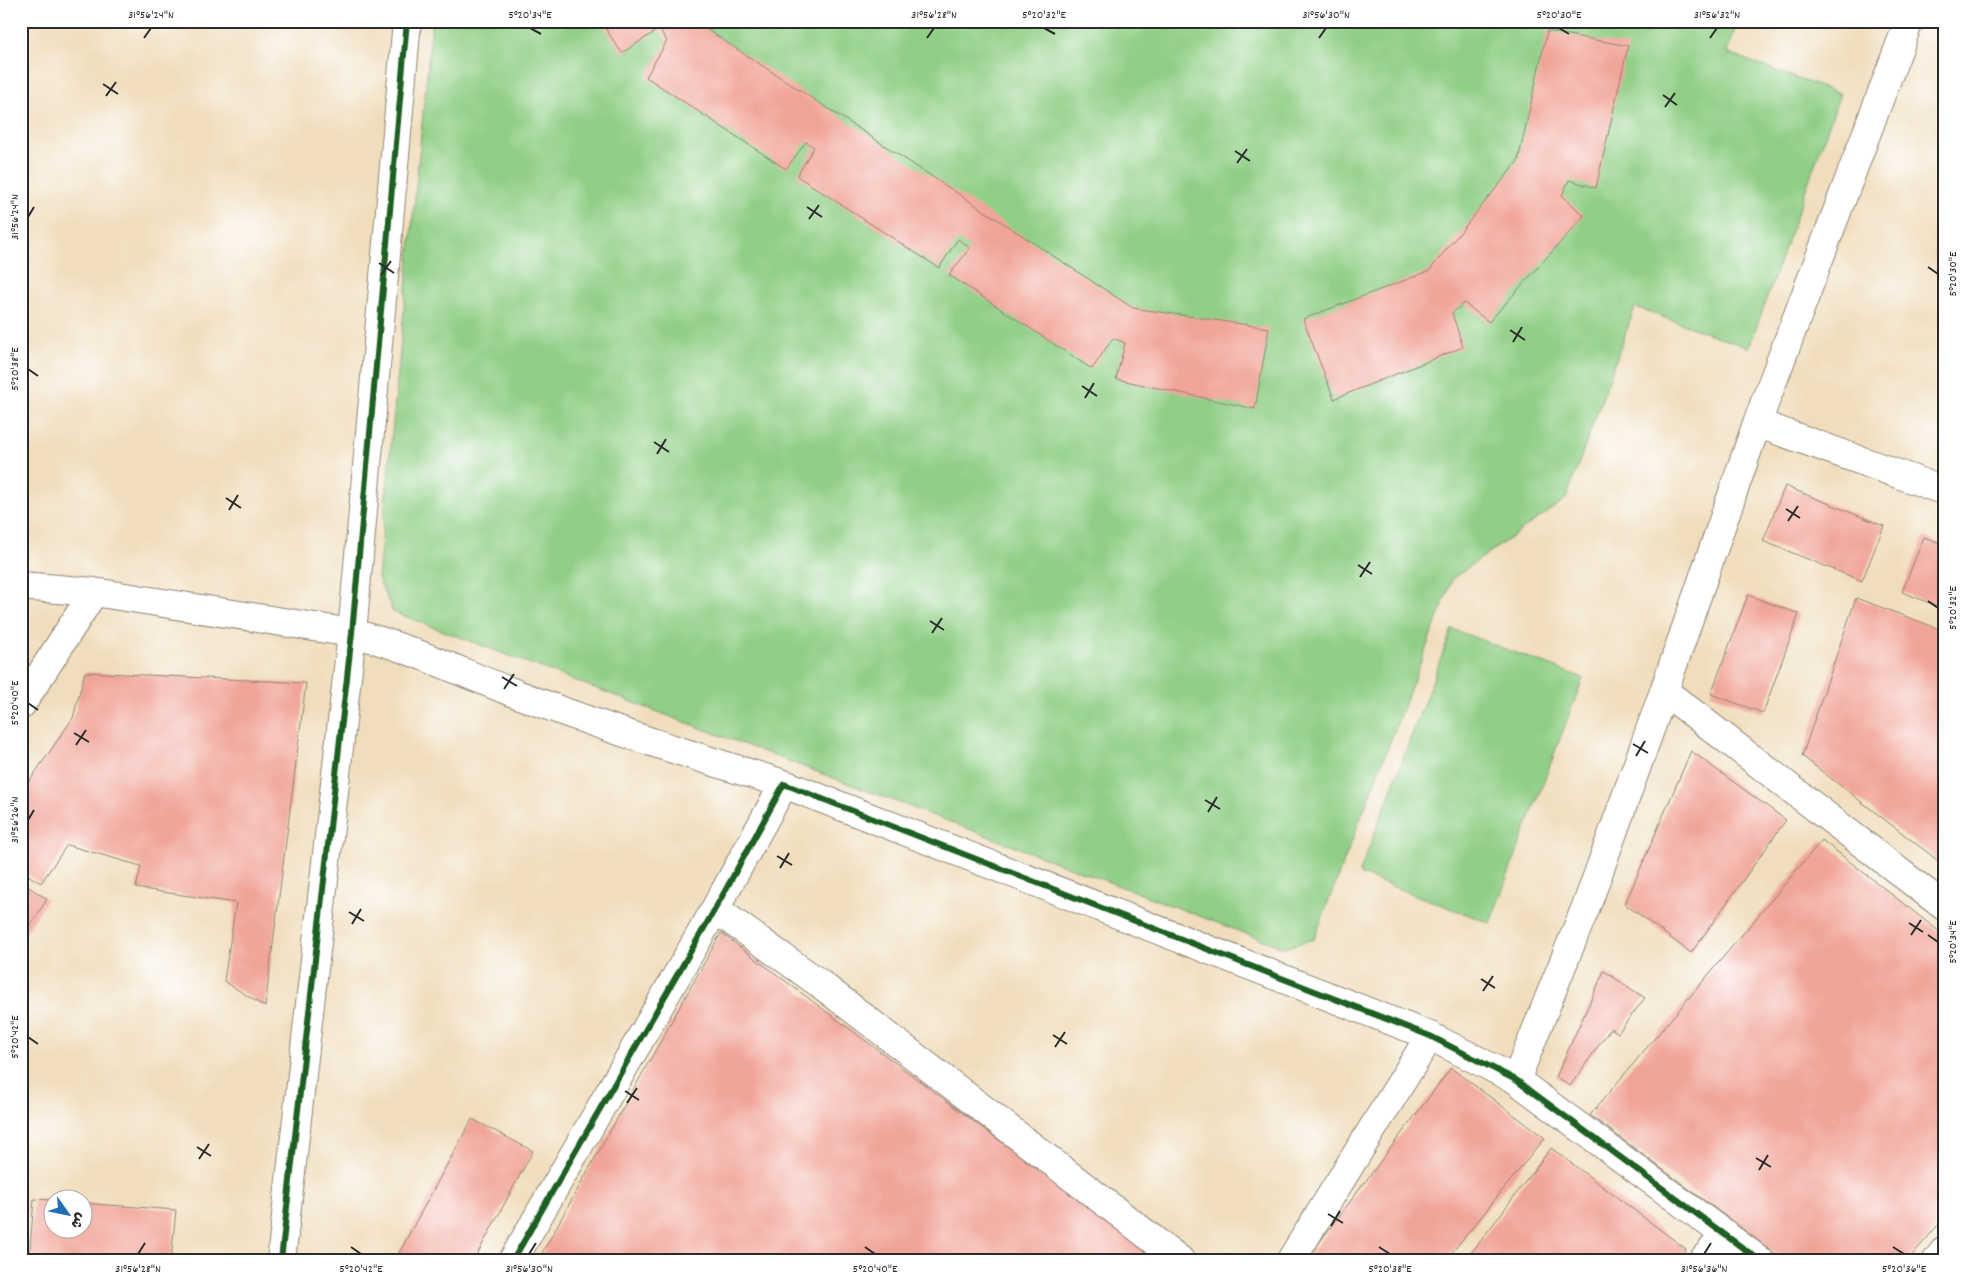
<svg xmlns="http://www.w3.org/2000/svg" width="1966" height="1281" font-family="Dekko,'Playpen Sans Arabic',sans-serif">
  <style>
    .green { fill: #90cf85; stroke: #5e7d58 }
    .building { fill: #f1a498 }
    .lines { fill: none; stroke-linecap: round; stroke-linejoin: round }
    .minor-casing { stroke: #8e8474; stroke-width: 30 }
    .minor { stroke: #fff; stroke-width: 28 }
    .cycleway-casing { stroke: #fff; stroke-width: 9 }
    .cycleway { stroke: #1b5e20; stroke-width: 6 }
    .ticks { fill: none; stroke: #2b2b2b; stroke-width: 2 }
    .neatline { fill: none; stroke: #2b2b2b; stroke-width: 2 }
    .ticks-label { font-size: 12px; text-anchor: middle; fill: #2b2b2b }
  </style>
  <rect width="100%" height="100%" fill="#fff"/>
  <filter id="ink" filterUnits="userSpaceOnUse"><feTurbulence type="fractalNoise" baseFrequency=".02" numOctaves="2"/><feDisplacementMap in="SourceGraphic" scale="10" xChannelSelector="R" yChannelSelector="G"/><feConvolveMatrix kernelMatrix="1 2 1 2 8 2 1 2 1" color-interpolation-filters="sRGB"/></filter>
  <filter id="wash" filterUnits="userSpaceOnUse"><feTurbulence type="fractalNoise" baseFrequency=".0096" numOctaves="4" result="noise"/><feDisplacementMap in="SourceGraphic" scale="20" xChannelSelector="R" yChannelSelector="G"/><feGaussianBlur stdDeviation="1.12" result="paint"/><feColorMatrix in="noise" values="0 0 0 0 0 0 0 0 0 0 0 0 0 0 0 0 0 1.4 0 .05"/><feComposite in="paint" operator="in"/></filter>
  <g filter="url(#wash)">
    <rect width="100%" height="100%" fill="#f0ddbc"/>
    <path class="green" d="M432 21H1738L1727 53 1840 94 1749 348 1635 307 1566 499 1453 578 1314 939 1284 948 393 612 378 578Z
      M1452 629 1583 678 1490 923 1359 874Z"/>
    <g id="blocks">
      <path class="building" d="M600 21H694L1133 308 1269 328 1255 409 1116 379 1125 343 1113 338 1092 369 949 275 970 248 958 239 939 268 797 176 814 147 806 142 786 169 646 77 667 41 659 29 622 53Z
        M1547 31 1628 46 1596 188 1569 180 1562 195 1584 216 1489 322 1464 303 1452 313 1463 347 1334 399 1303 319 1429 271 1518 161Z
        M1785 486 1884 526 1862 581 1763 541Z
        M1924 537 1945 545V609L1902 592Z
        M1748 595 1799 614 1763 713 1711 694Z
        M1856 598 1945 631V866L1802 756Z
        M85 672 306 683 265 1007 224 981 236 903 136 888 141 866 67 845 41 883 21 871V793L73 718Z
        M1691 751 1786 820 1691 953 1625 904Z
        M1822 840 1945 936V1217L1908 1260H1784L1590 1115Z
        M21 882 47 899 21 941Z
        M721 933 1160 1260H538Z
        M1604 971 1645 998 1618 1033 1611 1028 1570 1086 1556 1077Z
        M1451 1068 1545 1138 1446 1260H1306Z
        M472 1119 533 1151 474 1260H395Z
        M1551 1148 1686 1249 1677 1260H1466Z
        M34 1199 52 1200V1228H82V1203L176 1210 171 1260H29Z"/>
    </g>
  </g>
  <g filter="url(#ink)">
    <use href="#blocks" fill-opacity="0" stroke="#8e8474" stroke-width="1"/>
    <g class="lines">
      <g class="minor-casing">
        <path id="minor" d="M1757 423 1945 491
          M21 586 94 592 352 633C409 647 462 673 517 694 604 728 694 756 784 784
          M1664 691 1757 423 1909 21
          M21 705 94 592
          M715 909 819 983 1180 1260
          M1516 1080 1589 899 1664 691 1945 907
          M281 1260 352 633 407 21
          M513 1260 715 909 784 784 1430 1036 1516 1080 1759 1260
          M1291 1260 1430 1036
          M1703 1260 1725 1234
          M1937 1260 1945 1250"/>
      </g>
      <use href="#minor" class="minor"/>
      <g class="cycleway-casing">
        <path id="cycleway" d="M281 1260 352 633 407 21
          M513 1260 715 909 784 784 1430 1036 1516 1080 1759 1260"/>
      </g>
      <use href="#cycleway" class="cycleway"/>
    </g>
  </g>
  <path class="ticks" d="M530 28 541 34M1044 28 1055 34M1559 28 1569 34M144 38 151 28M927 38 934 28M1319 38 1326 28M1710 38 1717 28M103 84 118 94M1663 95 1677 105M106 96 116 82M1665 107 1675 93M1235 151 1250 161M1237 163 1247 149M807 207 822 217M28 217 34 207M809 219 819 205M379 263 394 273M1928 267 1938 274M381 275 391 261M1510 330 1525 340M1513 342 1522 327M28 369 38 376M1082 386 1097 396M1085 398 1094 383M654 442 669 452M657 454 666 439M226 498 241 508M1786 509 1800 518M229 510 238 495M1788 521 1798 506M1358 565 1372 574M1360 577 1370 562M1928 601 1938 608M930 621 944 630M932 633 942 618M502 677 517 686M504 689 514 674M28 703 38 710M74 733 89 742M1633 744 1648 753M76 745 86 730M1636 756 1645 741M1205 800 1220 809M1208 812 1217 797M28 820 34 810M777 856 792 865M780 868 789 853M349 912 364 921M1909 923 1923 932M352 924 361 909M1911 935 1921 920M1928 935 1938 942M1481 979 1495 988M1483 991 1493 976M1053 1035 1067 1044M28 1037 38 1044M1055 1047 1065 1032M625 1091 639 1100M627 1103 637 1088M197 1147 211 1156M1756 1158 1771 1167M199 1159 209 1144M1759 1170 1768 1155M1328 1214 1343 1223M1331 1226 1340 1211M351 1247 361 1254M865 1247 875 1254M1379 1247 1390 1254M1893 1247 1904 1254M138 1254 145 1243M529 1254 536 1243M1704 1254 1711 1243"/>
  <rect width="1966" height="1281" fill="none" stroke="#fff" stroke-width="55"/>
  <g transform="translate(68 1214) rotate(123)"><circle r="24" fill="#ffffff" stroke="#aaaaaa"/>
  <path d="M0-4L9 19L0 12L-9 19Z" fill="#1f6fb2"/>
  <text y="-8" font-size="14" font-weight="bold" text-anchor="middle" fill="#2b2b2b">ش</text>
  </g>
  <rect x="28" y="28" width="1910" height="1226" class="neatline"/>
  <g class="ticks-label">
    <text x="151" y="18">31°56'24"N</text>
    <text x="530" y="18">5°20'34"E</text>
    <text x="934" y="18">31°56'28"N</text>
    <text x="1044" y="18">5°20'32"E</text>
    <text x="1326" y="18">31°56'30"N</text>
    <text x="1559" y="18">5°20'30"E</text>
    <text x="1717" y="18">31°56'32"N</text>
    <text transform="translate(14 217) rotate(-90)" y="4">31°56'24"N</text>
    <text transform="translate(1952 274) rotate(-90)" y="4">5°20'30"E</text>
    <text transform="translate(14 369) rotate(-90)" y="4">5°20'38"E</text>
    <text transform="translate(1952 608) rotate(-90)" y="4">5°20'32"E</text>
    <text transform="translate(14 703) rotate(-90)" y="4">5°20'40"E</text>
    <text transform="translate(14 820) rotate(-90)" y="4">31°56'26"N</text>
    <text transform="translate(1952 942) rotate(-90)" y="4">5°20'34"E</text>
    <text transform="translate(14 1037) rotate(-90)" y="4">5°20'42"E</text>
    <text x="138" y="1272">31°56'28"N</text>
    <text x="361" y="1272">5°20'42"E</text>
    <text x="529" y="1272">31°56'30"N</text>
    <text x="875" y="1272">5°20'40"E</text>
    <text x="1390" y="1272">5°20'38"E</text>
    <text x="1704" y="1272">31°56'36"N</text>
    <text x="1904" y="1272">5°20'36"E</text>
  </g>
</svg>
